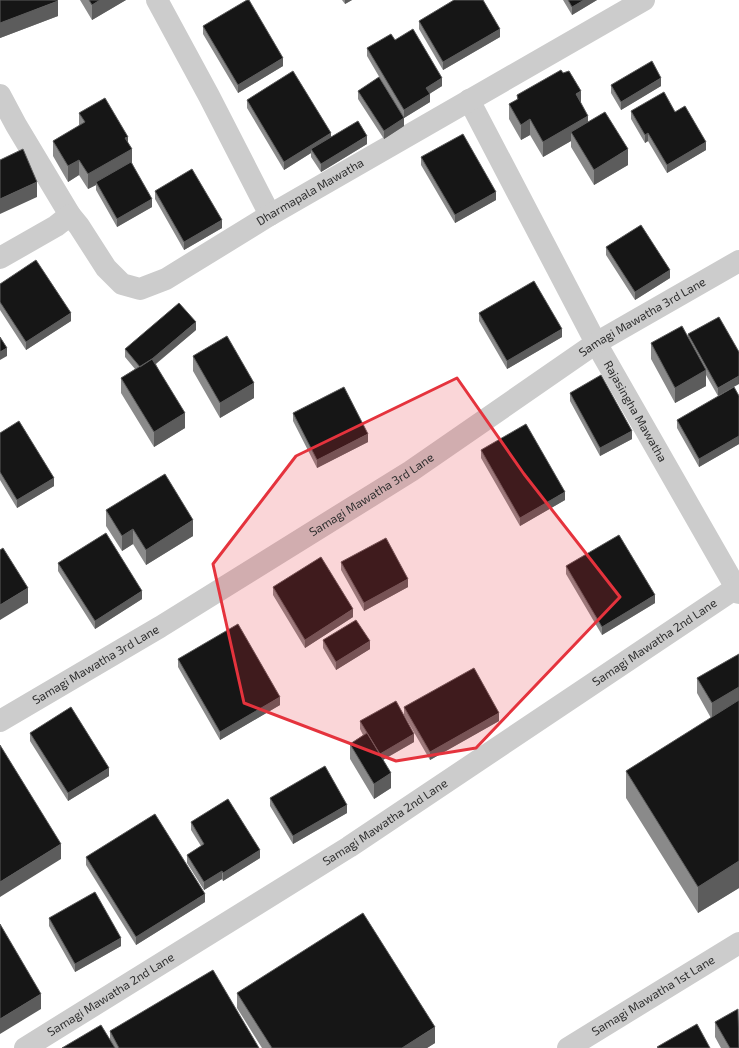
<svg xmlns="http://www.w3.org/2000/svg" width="739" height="1048" font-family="'Exo 2',sans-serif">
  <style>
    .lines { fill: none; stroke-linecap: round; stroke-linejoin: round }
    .minor { stroke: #ccc; stroke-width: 22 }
    .wall { fill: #8a8a8a }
    .shaded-wall { fill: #5c5c5c }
    .building { fill: #161616; stroke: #5c5c5c }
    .marked { fill: #e5333d; fill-opacity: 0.2; stroke: #e5333d; stroke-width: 3; stroke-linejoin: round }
    .labels { text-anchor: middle; stroke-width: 4; stroke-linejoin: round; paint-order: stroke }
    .street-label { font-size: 12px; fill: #2f2f2f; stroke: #fff }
  </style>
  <rect width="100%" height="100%" fill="#fff"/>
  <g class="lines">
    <g class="minor">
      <path d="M157 0 209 96 270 215"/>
      <path d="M0 95 16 125 70 215"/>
      <path id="s1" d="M469 100 596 343 739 593"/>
      <path id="s2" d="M0 258 56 226 70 215 79 226 106 268 122 284 140 289 166 279 270 215 644 0"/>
      <path id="s3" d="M0 721 160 627 411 471 596 343 739 261"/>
      <path id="s4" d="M25 1048 349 847 739 586"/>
      <path id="s5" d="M568 1048 739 943"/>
    </g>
  </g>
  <path class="wall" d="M0 0 58 16 0 38Z
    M80 0H126L92 20Z
    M342 0H352L345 4Z
    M563 0H597L572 15Z
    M419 21 500 37 443 70 419 29Z
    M203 26 283 66 238 93 203 34Z
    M395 40 442 86 429 94 430 102 404 118V126L384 139 358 99V91L391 97 367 56V48Z
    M611 85 661 86 621 110 611 93Z
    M517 95 581 103 588 122 628 165 594 185 571 147V141L543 157 530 135 521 140 509 119V104L517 100Z
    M247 100 331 137 367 144 321 172 311 157V153L284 170 247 108Z
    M631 111 706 150 667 173 648 141 645 143 631 119Z
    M79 113 128 142 132 163 152 207 117 227 96 190V185L88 189 79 175 68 182 53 156V141L79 126Z
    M421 157 496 200 455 223 421 165Z
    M155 191 222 228 184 250 155 199Z
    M606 247 670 278 635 300 606 255Z
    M0 284 71 321 26 350 0 310Z
    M479 313 562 337 507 369 479 321Z
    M719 317 718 396 706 375V386L675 403 651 359V343L688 337V334Z
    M196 330 156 364 185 428 154 447 121 393V378L135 369 125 357V349Z
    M193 356 254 398 220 418 193 371Z
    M570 393 632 439 600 456 570 401Z
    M739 396V444L699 467 677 428V420Z
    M293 413 368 442 317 468 293 421Z
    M0 433 54 486 17 508 0 480Z
    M481 450 565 500 520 526 481 458Z
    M106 510 193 536 146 565 133 544 122 551 106 526Z
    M341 562 408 587 364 611 341 570Z
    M58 563 142 599 95 629 58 571Z
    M566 566 655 603 602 635 566 574Z
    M273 587 353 617 305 648 273 595Z
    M323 640 370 649 336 670 323 648Z
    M739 654V888L698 913 626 798V771L711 718 697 693V678Z
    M178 659 280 705 220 740 178 667Z
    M404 707 499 721 430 760 404 715Z
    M360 721 414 742 383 760 391 788 374 799 350 759V744L363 735 360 729Z
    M30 733 109 776 68 801 30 741Z
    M270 798 347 813 293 844 270 806Z
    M191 822 260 858 223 881 222 879 204 890 187 863V855L201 846 191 830Z
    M86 857 205 902 136 945 86 865Z
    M49 918 121 946 75 972 49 926Z
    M237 993 435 1043 427 1048H262L237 1008Z
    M715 1022 739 1048H721L715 1037Z
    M110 1031 259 1048H62L110 1039Z"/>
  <path class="shaded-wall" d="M100 0H126L92 20V5Z
    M345 0H352L345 4Z
    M584 0H597L572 15V7Z
    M58 1V16L0 38V23Z
    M500 29V37L443 70V62Z
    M283 58V66L238 93V85Z
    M442 78V86L426 96V88Z
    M661 78V86L621 110V102Z
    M581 91V107L576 94Z
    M430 94V102L404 118V110Z
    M588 116V131L571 132V141L543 157V142Z
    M404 118V126L384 139V131Z
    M530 119V135L521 140V125Z
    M331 133V141L311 149V153L284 170V162Z
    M648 133V141L645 143V135Z
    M367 136V144L321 172V164Z
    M128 137V151L132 149V164L96 182V185L88 189V174L125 138Z
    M706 142V150L667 173V165Z
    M628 149V165L594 185V170Z
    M79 160V175L68 182V166Z
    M37 182V197L0 214V199Z
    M496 192V200L455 223V215Z
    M152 199V207L117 227V219Z
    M222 220V228L184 250V242Z
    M670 270V278L635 300V292Z
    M71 313V321L26 350V342Z
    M196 322V330L141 376V368Z
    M562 329V337L507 369V361Z
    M7 348V356L0 360V352Z
    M706 370V386L675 403V388Z
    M739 376V384L718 396V388Z
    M254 383V398L220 418V403Z
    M185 413V428L154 447V432Z
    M632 431V439L600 456V448Z
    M368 434V442L317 468V460Z
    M739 436V444L699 467V459Z
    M54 478V486L17 508V500Z
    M565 492V500L520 526V518Z
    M193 520V536L146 565V550Z
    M133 529V544L122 551V536Z
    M408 579V587L364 611V603Z
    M28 588V603L0 620V605Z
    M142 591V599L95 629V621Z
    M655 595V603L602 635V627Z
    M353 609V617L305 648V640Z
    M370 641V649L336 670V662Z
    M739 687V703L712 718V703Z
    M280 697V705L220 740V732Z
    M499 713V721L430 760V752Z
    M414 734V742L379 762V754Z
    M109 768V776L68 801V793Z
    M391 773V788L374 799V784Z
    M347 805V813L293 844V836Z
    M61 844V859L0 897V882Z
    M260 850V858L223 881V873Z
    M739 861V888L698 913V887Z
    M222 871V879L204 890V882Z
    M205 894V902L136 945V937Z
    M121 938V946L75 972V964Z
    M41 994V1009L0 1034V1019Z
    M435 1027V1043L427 1048H402Z"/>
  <path class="building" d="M0 0H57L58 1 0 23Z
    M89 0H100L92 5Z
    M247 0H249L283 58 238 85 203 26Z
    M454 0H483L500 29 443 62 419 21Z
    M568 0H584L572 7Z
    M413 29 442 78 426 88 430 94 404 110 367 48 391 34 395 40Z
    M652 61 661 78 621 102 611 85Z
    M561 70 563 73 569 71 581 91 576 94 588 116 543 142 530 119 521 125 509 104 518 99 517 95Z
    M293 71 331 133 284 162 247 100Z
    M379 77 404 118 384 131 358 91Z
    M664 92 675 112 685 106 706 142 667 165 648 133 645 135 631 111Z
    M105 98 128 137 125 138 132 149 88 174 79 160 68 166 53 141 85 122 79 113Z
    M605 112 628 149 594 170 571 132Z
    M358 121 367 136 321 164 311 149Z
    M463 134 496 192 455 215 421 157Z
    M23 149 37 182 0 199V160Z
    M131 162 152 199 117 219 96 182Z
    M192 169 222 220 184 242 155 191Z
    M641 225 670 270 635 292 606 247Z
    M36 260 71 313 26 342 0 302V284Z
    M534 281 562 329 507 361 479 313Z
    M179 303 196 322 152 359 140 367 125 349Z
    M719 317 739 352V376L718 388 688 334Z
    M682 326 706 370 675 388 651 343Z
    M227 336 254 383 220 403 193 356Z
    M0 337 7 348 0 352Z
    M152 359 185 413 154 432 121 378Z
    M601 375 632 431 600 448 570 393Z
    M344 387 368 434 317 460 293 413Z
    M734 387 739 396V436L699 459 677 420Z
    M19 421 54 478 17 500 0 472V433Z
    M526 424 565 492 520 518 481 450Z
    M165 474 193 520 146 550 133 529 122 536 106 510Z
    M106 533 142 591 95 621 58 563Z
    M619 535 655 595 602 627 566 566Z
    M386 538 408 579 364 603 341 562Z
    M3 548 28 588 0 605V550Z
    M321 557 353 609 305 640 273 587Z
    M356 620 370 641 336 662 323 640Z
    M238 624 280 697 220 732 178 659Z
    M739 654V687L712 703 697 678Z
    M474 668 499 713 430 752 404 707Z
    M739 700V861L698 887 626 771Z
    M396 701 414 734 380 754 360 721Z
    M71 707 109 768 68 793 30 733Z
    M367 733 391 773 374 784 350 744Z
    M0 745 61 844 0 882Z
    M325 766 347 805 293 836 270 798Z
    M228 799 260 850 223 873 222 871 204 882 187 855 204 844 191 822Z
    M155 814 205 894 136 937 86 857Z
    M95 892 121 938 75 964 49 918Z
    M363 913 435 1027 402 1048H272L237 993Z
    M0 924 41 994 0 1019Z
    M213 970 259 1048H119L110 1031Z
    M738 1009 739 1048H730L715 1022Z
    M697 1024 710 1048H658L657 1047Z
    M101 1025 115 1048H62Z"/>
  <path class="marked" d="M457 378 524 474 620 597 476 748 396 761 244 703 213 564 296 456Z"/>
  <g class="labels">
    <g class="street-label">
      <text dy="4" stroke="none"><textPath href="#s2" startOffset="384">Dharmapala Mawatha</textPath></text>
      <text dy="4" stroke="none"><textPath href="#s3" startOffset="759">Samagi Mawatha 3rd Lane</textPath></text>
      <text dy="4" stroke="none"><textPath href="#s1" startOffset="353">Rajasingha Mawatha</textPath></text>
      <text dy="4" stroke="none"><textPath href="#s3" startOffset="435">Samagi Mawatha 3rd Lane</textPath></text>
      <text dy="4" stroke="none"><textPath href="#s4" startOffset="749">Samagi Mawatha 2nd Lane</textPath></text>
      <text dy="4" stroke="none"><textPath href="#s3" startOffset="111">Samagi Mawatha 3rd Lane</textPath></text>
      <text dy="4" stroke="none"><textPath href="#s4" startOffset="425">Samagi Mawatha 2nd Lane</textPath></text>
      <text dy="4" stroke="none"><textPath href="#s4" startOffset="101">Samagi Mawatha 2nd Lane</textPath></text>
      <text dy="4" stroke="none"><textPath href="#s5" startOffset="100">Samagi Mawatha 1st Lane</textPath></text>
    </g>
  </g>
</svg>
